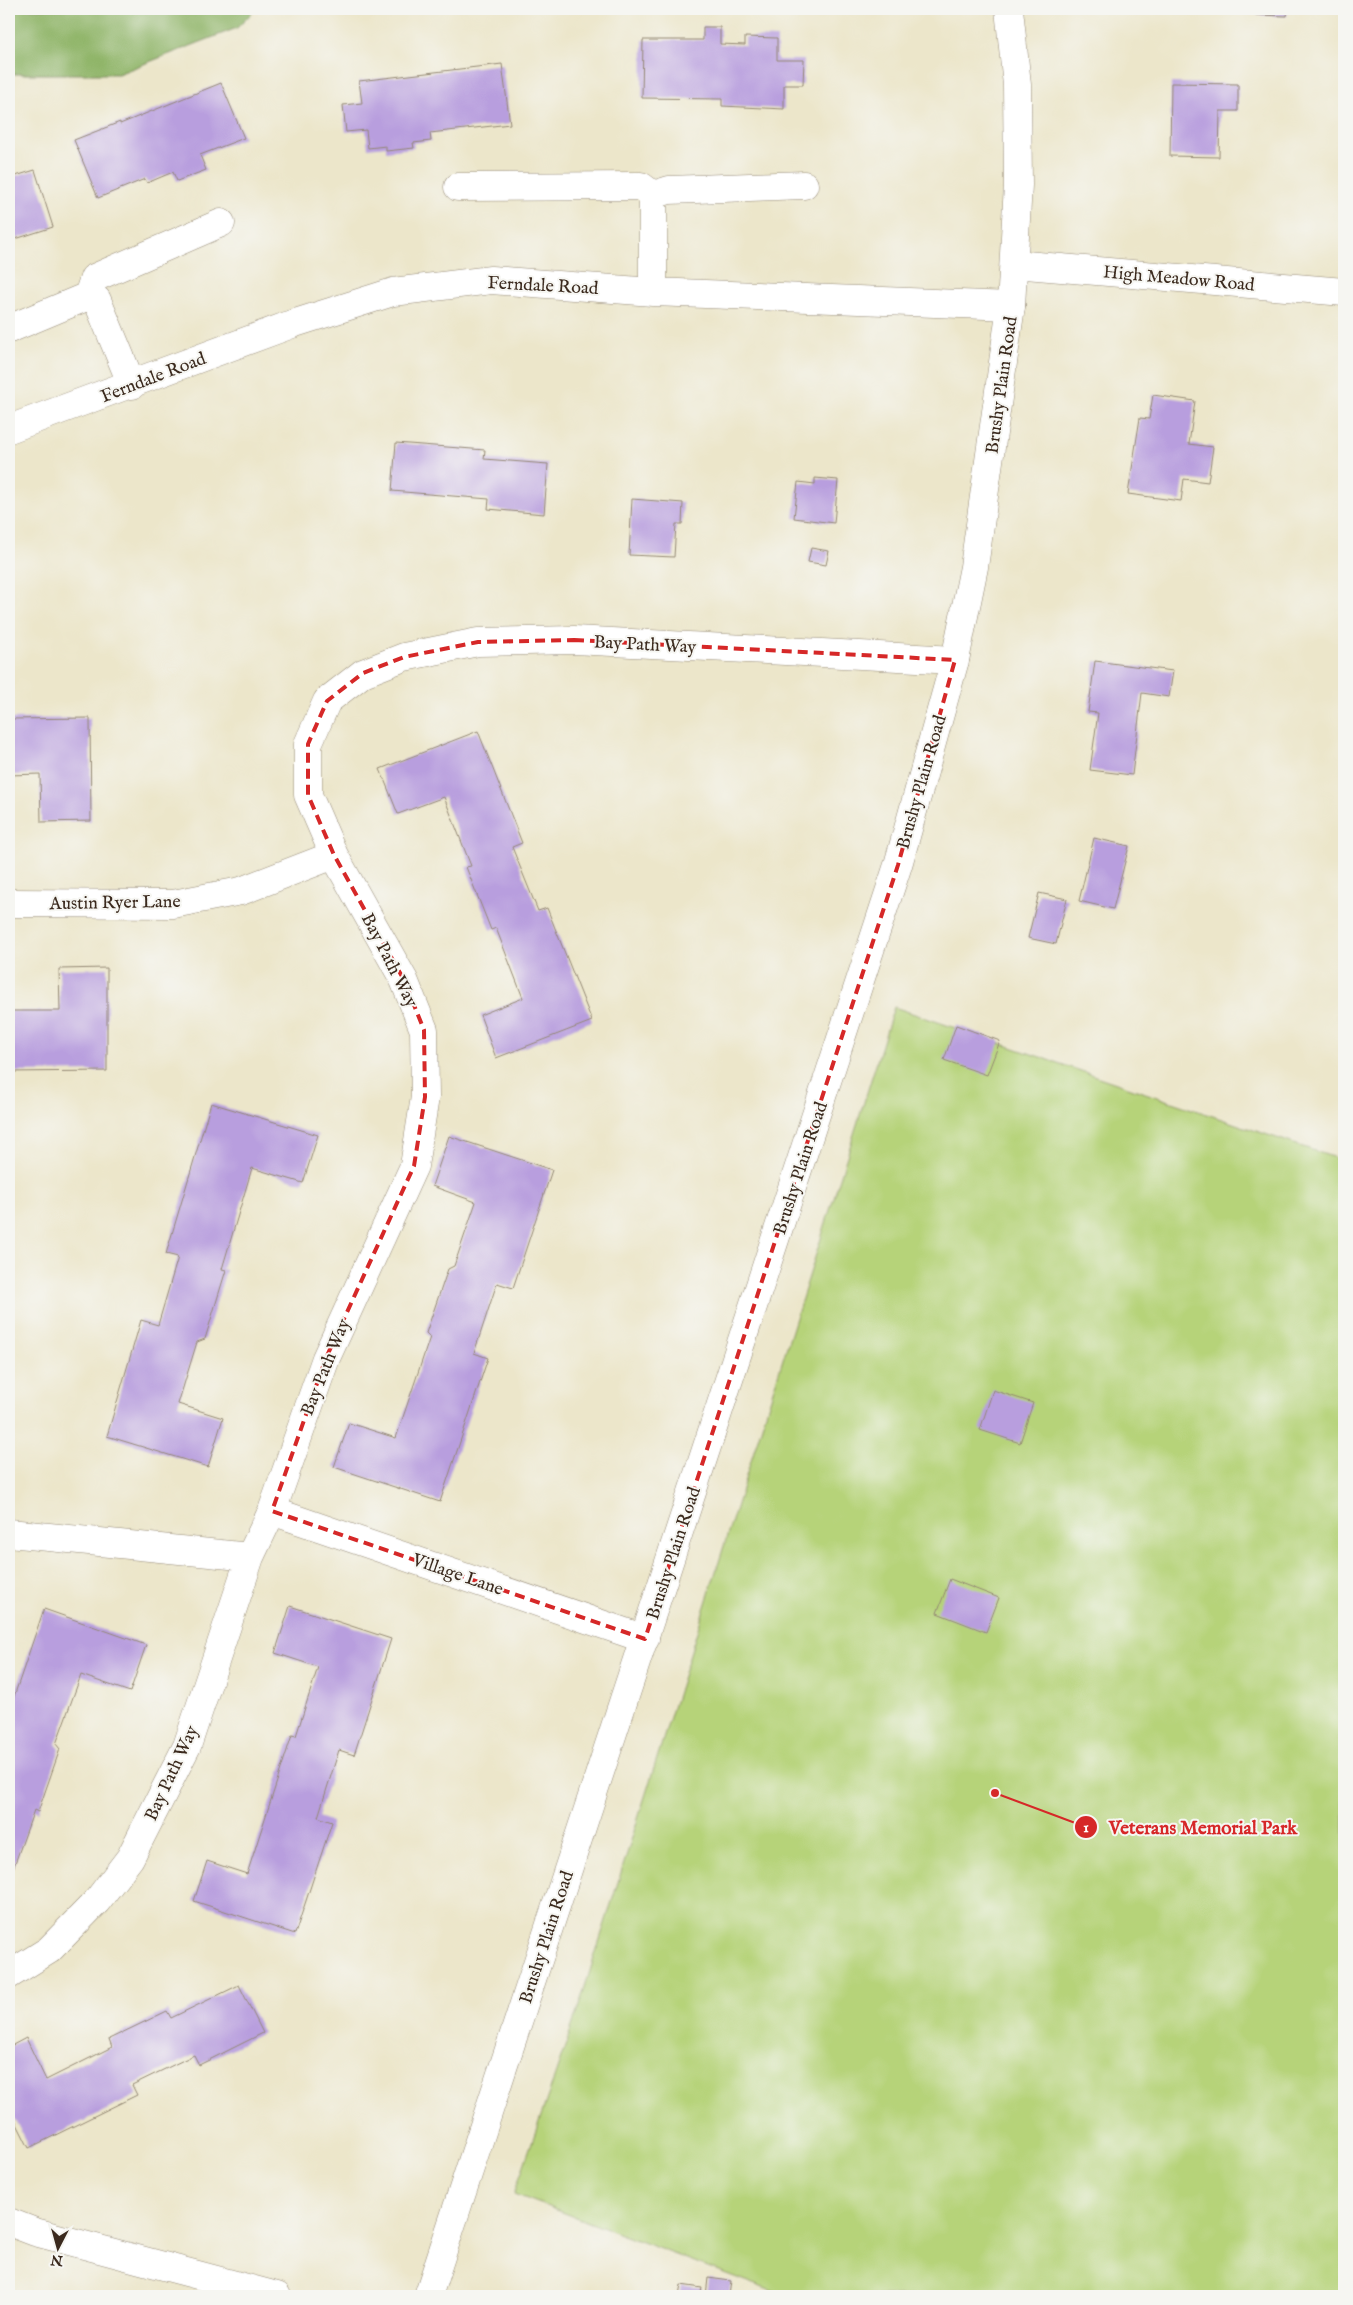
<svg xmlns="http://www.w3.org/2000/svg" width="1353" height="2305" font-family="'IM FELL English',serif">
  <style>
    .green { fill: #b6d379; stroke: #787e4c }
    .forest { fill: #90b569; stroke: #667044 }
    .building { fill: #b89ede }
    .lines { fill: none; stroke-linecap: round; stroke-linejoin: round }
    .minor-casing { stroke: #948874; stroke-width: 29 }
    .major-casing { stroke: #948874; stroke-width: 29 }
    .minor { stroke: #fff; stroke-width: 28 }
    .major { stroke: #fff; stroke-width: 28 }
    .marked { fill: none; stroke: #d62828; stroke-width: 4; stroke-dasharray: 10 6; stroke-linejoin: round }
    .labels { text-anchor: middle; stroke-width: 4; stroke-linejoin: round; paint-order: stroke }
    .street-label { font-size: 18px; fill: #3b2a1e; stroke: #f6f6f2 }
    .leader { fill: none; stroke: #d62828; stroke-width: 2 }
    .callout-dot { fill: #d62828; stroke: #f6f6f2; stroke-width: 2 }
    .mark-label { font-size: 15px; text-anchor: middle; font-weight: bold; fill: #fff }
    .callout-label { font-size: 19px; text-anchor: middle; font-weight: bold; fill: #d62828; stroke: #f6f6f2; stroke-width: 4; stroke-linejoin: round; paint-order: stroke }
  </style>
  <rect width="100%" height="100%" fill="#f6f6f2"/>
  <filter id="ink" filterUnits="userSpaceOnUse"><feTurbulence type="fractalNoise" baseFrequency=".02" numOctaves="2"/><feDisplacementMap in="SourceGraphic" scale="10" xChannelSelector="R" yChannelSelector="G"/><feConvolveMatrix kernelMatrix="1 2 1 2 8 2 1 2 1" color-interpolation-filters="sRGB"/></filter>
  <filter id="wash" filterUnits="userSpaceOnUse"><feTurbulence type="fractalNoise" baseFrequency=".0096" numOctaves="4" result="noise"/><feDisplacementMap in="SourceGraphic" scale="20" xChannelSelector="R" yChannelSelector="G"/><feGaussianBlur stdDeviation="1.12" result="paint"/><feColorMatrix in="noise" values="0 0 0 0 0 0 0 0 0 0 0 0 0 0 0 0 0 1.4 0 .05"/><feComposite in="paint" operator="in"/></filter>
  <g filter="url(#wash)">
    <rect width="100%" height="100%" fill="#ece6ca"/>
    <path class="green" d="M894 1007 1344 1161V2296H785L514 2194 578 2009Z"/>
    <path class="forest" d="M9 9H256L237 28 118 74H9Z"/>
    <g id="blocks">
      <path class="building" d="M1256 9H1288L1287 16 1256 15Z
        M703 27H720V44L745 45V37L777 38V60H804L803 85H784V109L722 106V99L642 98 643 40H703Z
        M502 64 510 124 430 133 431 141 413 143 414 148 386 151V146L368 148 366 130 346 132 343 105 362 103 359 81Z
        M221 83 244 138 200 155 206 170 177 181 173 172 147 183 145 179 98 198 74 140 120 122V124Z
        M1171 83 1238 84V111H1220L1219 157 1170 156Z
        M35 170 53 227 9 241V178Z
        M1153 395 1195 401 1189 444 1213 447 1208 482 1184 479 1181 501 1128 494 1140 418 1149 419Z
        M396 443 485 450 484 459 548 464 544 514 488 509 489 499 392 491Z
        M815 478 838 480 834 523 794 518 798 482 815 484Z
        M632 499 683 503 682 524H676L674 557 629 555Z
        M811 548 829 551 826 565 808 562Z
        M1095 661 1173 671 1169 697 1142 693 1132 775 1090 770 1098 713 1088 712Z
        M90 718 91 821 41 822 40 774 9 775V719Z
        M478 731 522 843 512 847 538 911 547 908 592 1021 496 1058 480 1015 523 998 496 928 491 930 466 867 471 866 444 797 398 814 380 769Z
        M1094 838 1129 846 1113 909 1079 901Z
        M1039 893 1067 899 1056 944 1028 938Z
        M107 968V1071L9 1072V1011H60L59 969Z
        M956 1025 1000 1041 987 1075 944 1060Z
        M211 1103 318 1135 303 1183 252 1168 222 1269 226 1270 205 1339 197 1342 178 1404 223 1418 208 1467 107 1436 141 1320 158 1325 178 1257 166 1254Z
        M449 1136 552 1170 513 1288 497 1283 474 1353 488 1358 440 1502 334 1467 349 1423 396 1438 430 1337 426 1333 448 1269 454 1266 476 1202 432 1186Z
        M993 1390 1033 1403 1020 1443 980 1430Z
        M950 1579 999 1598 986 1632 937 1613Z
        M290 1606 391 1639 354 1755 339 1750 318 1817 332 1822 295 1934 194 1901 207 1861 247 1874 292 1735 296 1736 318 1667 275 1653Z
        M44 1609 146 1645 130 1692 81 1675 56 1744 60 1749 38 1812 34 1810 9 1880V1741L13 1728 9 1727V1711Z
        M239 1985 263 2033 199 2065 194 2055 132 2085 137 2095 29 2148 9 2108V2047L26 2038 46 2080 112 2047 109 2039 167 2011 171 2018Z
        M708 2278 731 2281 729 2296H706Z
        M681 2285 702 2288 700 2296H679Z"/>
    </g>
  </g>
  <g filter="url(#ink)">
    <use href="#blocks" fill-opacity="0" stroke="#948874" stroke-width="1"/>
    <g class="lines">
      <g class="minor-casing">
        <path id="minor" d="M458 187 641 186 653 195V292
          M653 195 669 190 804 185
          M1014 264 1344 292
          M88 296 94 278 221 223
          M9 329 88 296 97 300 132 385
          M9 429 292 324 393 292 491 280 653 292 1011 306
          M9 903 173 904 241 891 334 855
          M272 1511 645 1639
          M9 1533 250 1557
          M9 1975 49 1950 97 1901 130 1858 187 1746 250 1557 272 1511 326 1358 414 1166 425 1097 424 1030 404 980 334 855 308 795V744L327 701 363 673 404 657 478 642 574 640 955 660
          M9 2222 35 2232 277 2296"/>
      </g>
      <g class="major-casing">
        <path id="major" d="M428 2296 898 865 955 660 974 567 1011 306 1018 185 1017 85 1009 9"/>
      </g>
      <use href="#minor" class="minor"/>
      <use href="#major" class="major"/>
    </g>
  </g>
  <path class="marked" d="M574 640 955 660 898 865 645 1639 272 1511 326 1358 414 1166 425 1097 424 1030 404 980 334 855 308 795V744L327 701 363 673 404 657 478 642Z"/>
  <g class="labels">
    <g class="street-label">
      <text transform="translate(1179 278) rotate(5)" y="6">High Meadow Road</text>
      <text transform="translate(543 285) rotate(3)" y="6">Ferndale Road</text>
      <text transform="translate(153 377) rotate(-21)" y="6">Ferndale Road</text>
      <text transform="translate(1001 385) rotate(-82)" y="6">Brushy Plain Road</text>
      <text transform="translate(645 644) rotate(3)" y="6">Bay Path Way</text>
      <text transform="translate(921 782) rotate(-74)" y="6">Brushy Plain Road</text>
      <text transform="translate(115 902) rotate(-1)" y="6">Austin Ryer Lane</text>
      <text transform="translate(390 960) rotate(63)" y="6">Bay Path Way</text>
      <text transform="translate(800 1168) rotate(-72)" y="6">Brushy Plain Road</text>
      <text transform="translate(325 1367) rotate(-68)" y="6">Bay Path Way</text>
      <text transform="translate(673 1553) rotate(-72)" y="6">Brushy Plain Road</text>
      <text transform="translate(458 1574) rotate(19)" y="6">Village Lane</text>
      <text transform="translate(171 1773) rotate(-65)" y="6">Bay Path Way</text>
      <text transform="translate(546 1937) rotate(-72)" y="6">Brushy Plain Road</text>
    </g>
  </g>
  <path class="leader" d="M995 1793L1086 1827"/>
  <g class="callout-dot">
    <circle cx="995" cy="1793" r="5"/>
    <circle cx="1086" cy="1827" r="12"/>
  </g>
  <g class="mark-label">
    <text x="1086" y="1832">1</text>
  </g>
  <g class="callout-label">
    <text x="1203" y="1834">Veterans Memorial Park</text>
  </g>
  <rect width="1353" height="2305" fill="none" stroke="#f6f6f2" stroke-width="30"/>
  <g transform="translate(58 2248) rotate(186)" stroke="#f6f6f2" stroke-width="4" paint-order="stroke">
  <path d="M0-4L9 19L0 12L-9 19Z" fill="#3b2a1e"/>
  <text y="-8" font-size="14" font-weight="bold" text-anchor="middle" fill="#3b2a1e">N</text>
  </g>
</svg>
